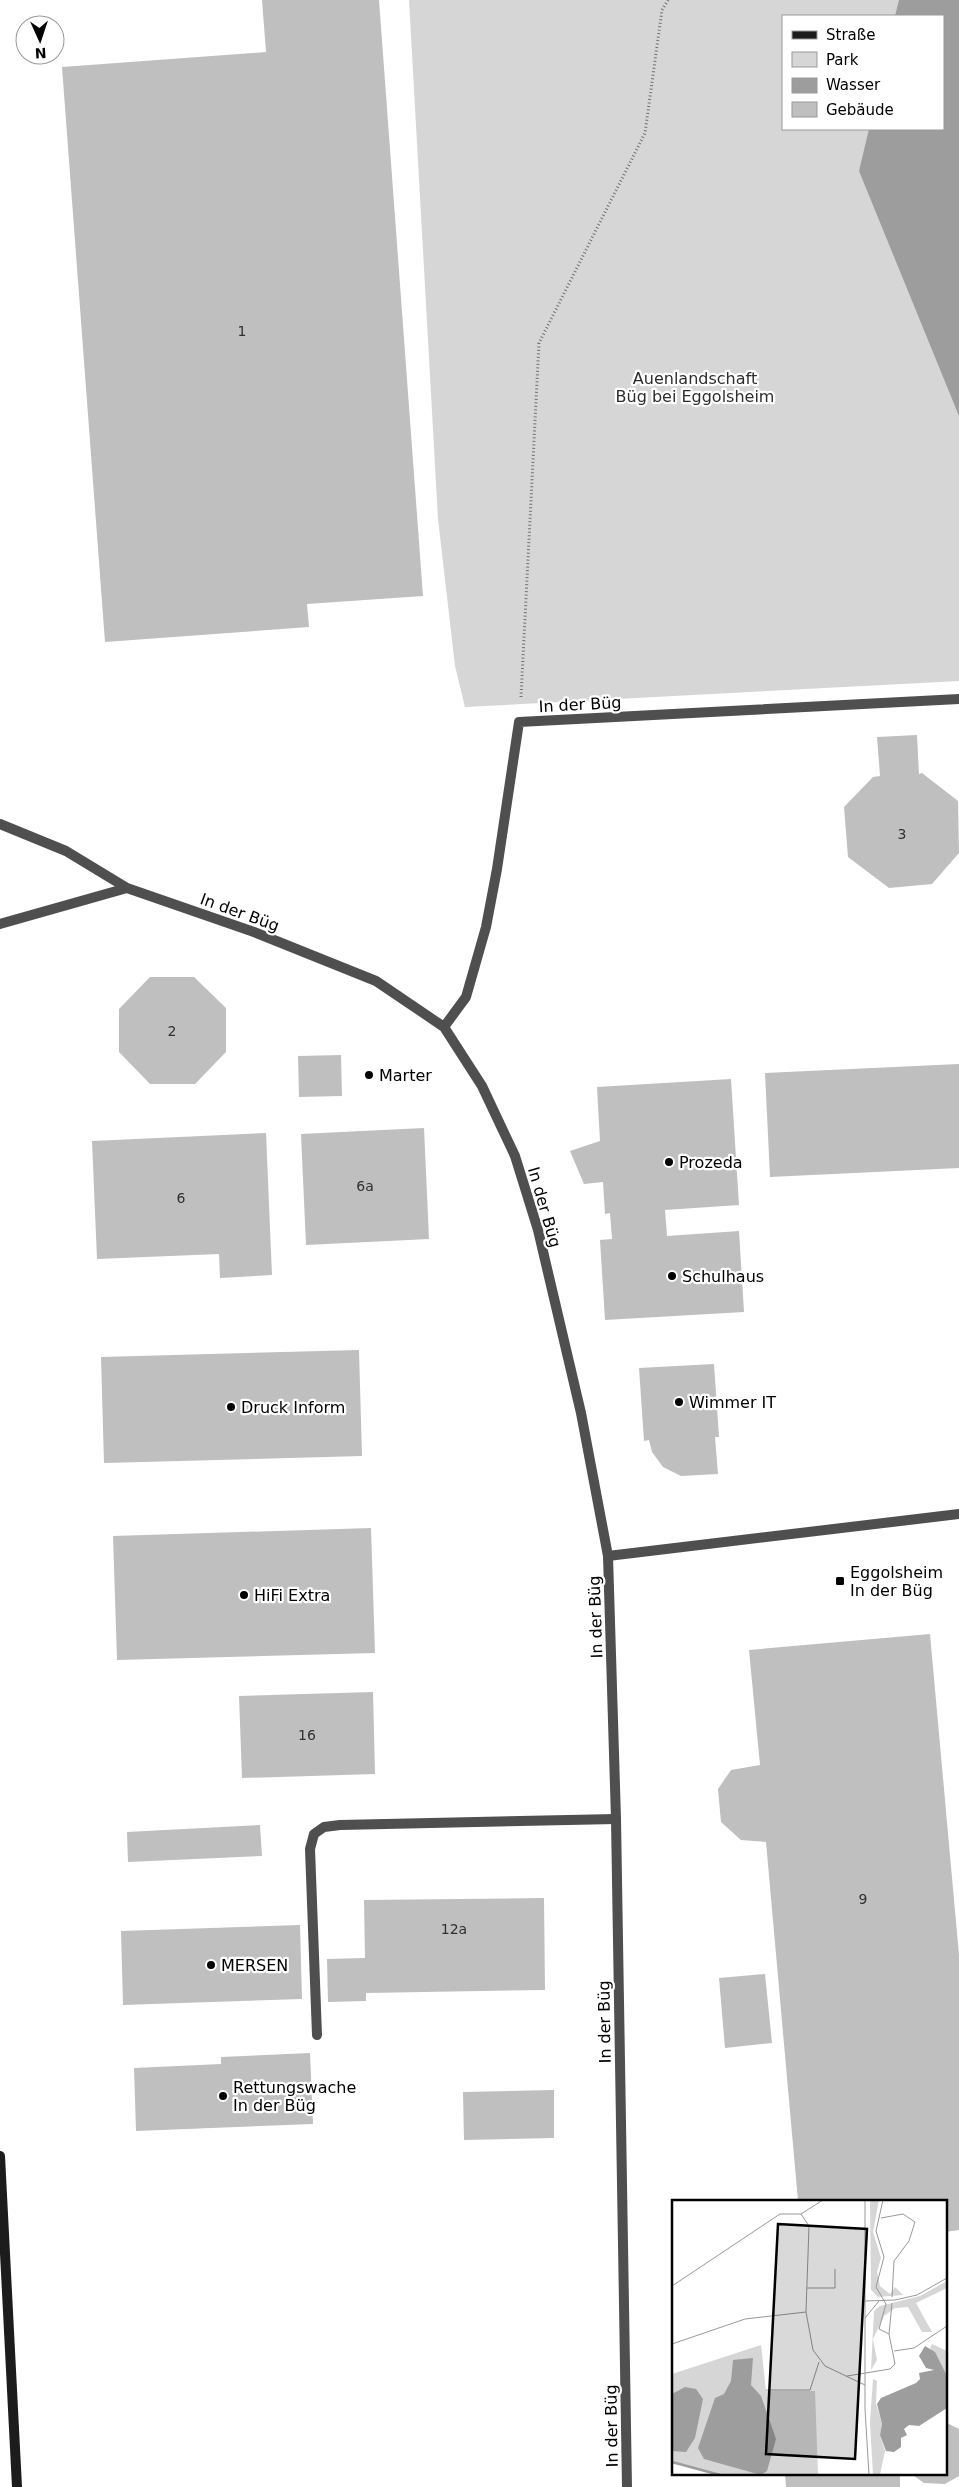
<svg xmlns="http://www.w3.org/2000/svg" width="959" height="2487" font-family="'DejaVu Sans',sans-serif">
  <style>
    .green { fill: #d6d6d6; fill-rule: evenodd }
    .water { fill: #9d9d9d }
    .building { fill: #bfbfbf }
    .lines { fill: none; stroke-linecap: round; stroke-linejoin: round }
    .path { stroke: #717171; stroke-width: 3; stroke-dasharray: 1 2.5; stroke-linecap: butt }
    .service { stroke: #4f4f4f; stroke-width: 10 }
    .minor { stroke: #4f4f4f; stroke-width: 10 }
    .secondary { stroke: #1c1c1c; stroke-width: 10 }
    .poi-dot { fill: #000; stroke: #fff; stroke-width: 2 }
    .labels { text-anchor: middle; stroke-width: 4.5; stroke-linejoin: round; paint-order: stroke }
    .number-label { font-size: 14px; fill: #303030 }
    .park-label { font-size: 16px; fill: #2d2d2d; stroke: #fff }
    .street-label { font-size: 16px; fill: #000; stroke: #fff }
    .poi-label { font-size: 16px; fill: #000; stroke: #fff; text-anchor: start }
    .inset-river { fill: none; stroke: #9d9d9d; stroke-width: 2.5 }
    .inset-road { fill: none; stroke: #999; stroke-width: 1 }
    .view { fill: #000; fill-opacity: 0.15; stroke: #000; stroke-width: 2.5 }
    .inset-edge { fill: none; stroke: #000; stroke-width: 2.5 }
  </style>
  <rect width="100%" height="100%" fill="#fff"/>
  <path class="green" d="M409 0H959V681L465 707 455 666 438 519ZM783 16H943V129H783Z"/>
  <path class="water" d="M899 0H959V416L859 171 869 129H943V16H895Z"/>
  <path class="building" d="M262 0H379L423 596 307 604 309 627 105 642 62 67 266 52Z
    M917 735 919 774 922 773 958 801 959 853 932 884 889 888 848 857 844 807 873 777 880 776 877 737Z
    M150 977H194L226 1008V1052L195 1084H150L119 1052V1009Z
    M341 1055 342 1096 299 1097 298 1056Z
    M959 1064V1168L770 1177 765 1073Z
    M731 1079 739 1205 665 1210 667 1236 739 1231 744 1312 605 1320 600 1240 612 1239 610 1213 605 1214 603 1182 584 1184 570 1151 600 1141 597 1087Z
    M424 1128 429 1239 306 1245 301 1134Z
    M266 1133 272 1275 220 1278 219 1254 97 1259 92 1141Z
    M359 1350 362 1456 104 1463 101 1357Z
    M714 1364 719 1437H715L718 1474 681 1476 663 1467 652 1452 649 1440 644 1441 639 1368Z
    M371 1528 375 1653 117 1660 113 1536Z
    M930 1634 959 1955V2230L945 2232V2201H798L766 1842 741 1840 721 1822 718 1789 731 1770 760 1765 749 1650Z
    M373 1692 375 1774 242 1778 239 1696Z
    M260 1825 262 1856 128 1862 127 1832Z
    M544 1898 545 1990 366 1993V2001L328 2002 327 1959 365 1958 364 1900Z
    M300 1925 302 1999 123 2005 121 1931Z
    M765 1974 772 2043 725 2048 719 1978Z
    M310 2053 313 2124 136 2131 134 2068 221 2064V2057Z
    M554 2090V2138L464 2140 463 2092Z
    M945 2422 959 2429V2476L945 2484 924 2483 910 2473H945Z
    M785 2473H900V2487H786Z"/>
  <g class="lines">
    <path class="path" d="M521 697 539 343 645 133 662 10 668 0"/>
    <path class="service" d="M317 2035 310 1849 314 1834 324 1827 340 1825 616 1819"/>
    <path class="minor" d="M0 824 66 851 127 888 254 932 376 981 444 1027 482 1086 515 1156 538 1230 581 1413 608 1556 616 1819 627 2487
      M0 924 127 888
      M444 1027 466 997 486 927 497 869 519 722 959 699
      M608 1556 959 1514"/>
    <path class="secondary" d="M0 2156 17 2487"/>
  </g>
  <g class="poi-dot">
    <circle cx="369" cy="1075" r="5"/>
    <circle cx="669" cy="1162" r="5"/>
    <circle cx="672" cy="1276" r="5"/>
    <circle cx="679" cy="1402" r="5"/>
    <circle cx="231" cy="1407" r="5"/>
    <rect x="835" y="1576" width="10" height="10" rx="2.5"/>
    <circle cx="244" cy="1595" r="5"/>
    <circle cx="211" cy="1965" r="5"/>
    <circle cx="223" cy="2096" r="5"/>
  </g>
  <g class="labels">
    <g class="number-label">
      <text x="242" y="336">1</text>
      <text x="902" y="839">3</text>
      <text x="172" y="1036">2</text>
      <text x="365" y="1191">6a</text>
      <text x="181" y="1203">6</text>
      <text x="307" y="1740">16</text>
      <text x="863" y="1904">9</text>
      <text x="454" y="1934">12a</text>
    </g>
    <g class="park-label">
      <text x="695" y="384">Auenlandschaft<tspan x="695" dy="18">Büg bei Eggolsheim</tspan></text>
    </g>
    <g class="street-label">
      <text transform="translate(580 704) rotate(-3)" y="6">In der Büg</text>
      <text transform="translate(240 912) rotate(20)" y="6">In der Büg</text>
      <text transform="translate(545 1207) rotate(74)" y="6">In der Büg</text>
      <text transform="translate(595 1617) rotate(-92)" y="6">In der Büg</text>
      <text transform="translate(604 2022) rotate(-91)" y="6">In der Büg</text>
      <text transform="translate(611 2426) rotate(-91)" y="6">In der Büg</text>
    </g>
    <g class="poi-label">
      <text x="379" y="1081">Marter</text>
      <text x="679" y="1168">Prozeda</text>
      <text x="682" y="1282">Schulhaus</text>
      <text x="689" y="1408">Wimmer IT</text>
      <text x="241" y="1413">Druck Inform</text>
      <text x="850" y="1578">Eggolsheim<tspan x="850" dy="18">In der Büg</tspan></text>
      <text x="254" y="1601">HiFi Extra</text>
      <text x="221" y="1971">MERSEN</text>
      <text x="233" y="2093">Rettungswache<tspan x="233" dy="18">In der Büg</tspan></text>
    </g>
  </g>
  <g transform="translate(672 2200)">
    <rect width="275" height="275" fill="#fff"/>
    <path d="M198 0H207L201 32 209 58 205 72 208 86 218 94 223 87 231 95 206 97 199 90ZM275 81V88L244 103 260 132H250L236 107 223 108 212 116 201 139 205 160 199 170 202 111 208 106 248 96ZM260 144 275 151V176L258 148ZM89 145 94 191H143L146 275H50L0 263V174ZM201 179 205 181 204 204 210 224 208 235 213 251 208 275H201L198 222Z" fill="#d6d6d6"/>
    <path d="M253 146 263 152 275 176V208L247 226 237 225 232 229 235 235 229 238V247L222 252 214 251 208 235 210 224 205 204 209 198 244 183 248 179 247 173 262 170 254 168 247 156ZM81 158 79 185 89 196 104 239 95 271 89 275 32 259 26 248 43 198 52 194 59 181 61 160ZM13 187 24 189 31 199 23 238 14 252 0 251V194Z" fill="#9d9d9d"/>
    <path class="inset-river" d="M0 262 48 275"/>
    <path class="inset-road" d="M193 0V209L197 275M211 0 204 31 212 57 204 87 214 104 207 129 217 134M129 14 151 0M209 18 231 14 243 22 237 41 222 61 220 97M0 86 108 14H129L137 26 134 112 141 150 153 166 193 185M135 88H163V69M193 101 223 100 245 95 275 78M193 118 207 101M0 144 73 119 134 112M222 151 242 148 275 126M175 176 218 169 223 164 217 134 220 103M94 190H138L147 162"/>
    <path class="view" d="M106 24 195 29 183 259 94 254Z"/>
    <rect width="275" height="275" class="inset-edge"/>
  </g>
  <rect x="782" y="15" width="162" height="115" fill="#ffffff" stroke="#999999"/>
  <rect x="792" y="31" width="25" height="8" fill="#1c1c1c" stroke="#999999"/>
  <text x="826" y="40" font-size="15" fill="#000000">Straße</text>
  <rect x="792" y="52" width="25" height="15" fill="#d6d6d6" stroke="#999999"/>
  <text x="826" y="65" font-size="15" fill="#000000">Park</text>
  <rect x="792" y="78" width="25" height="15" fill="#9d9d9d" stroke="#999999"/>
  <text x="826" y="90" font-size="15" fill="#000000">Wasser</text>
  <rect x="792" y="102" width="25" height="15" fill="#bfbfbf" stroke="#999999"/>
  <text x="826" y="115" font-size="15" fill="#000000">Gebäude</text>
  <g transform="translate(40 40) rotate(177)"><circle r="24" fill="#ffffff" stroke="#999999"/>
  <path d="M0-4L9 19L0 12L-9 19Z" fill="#000000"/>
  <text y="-8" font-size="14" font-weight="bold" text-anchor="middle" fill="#000000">N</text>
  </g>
</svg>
